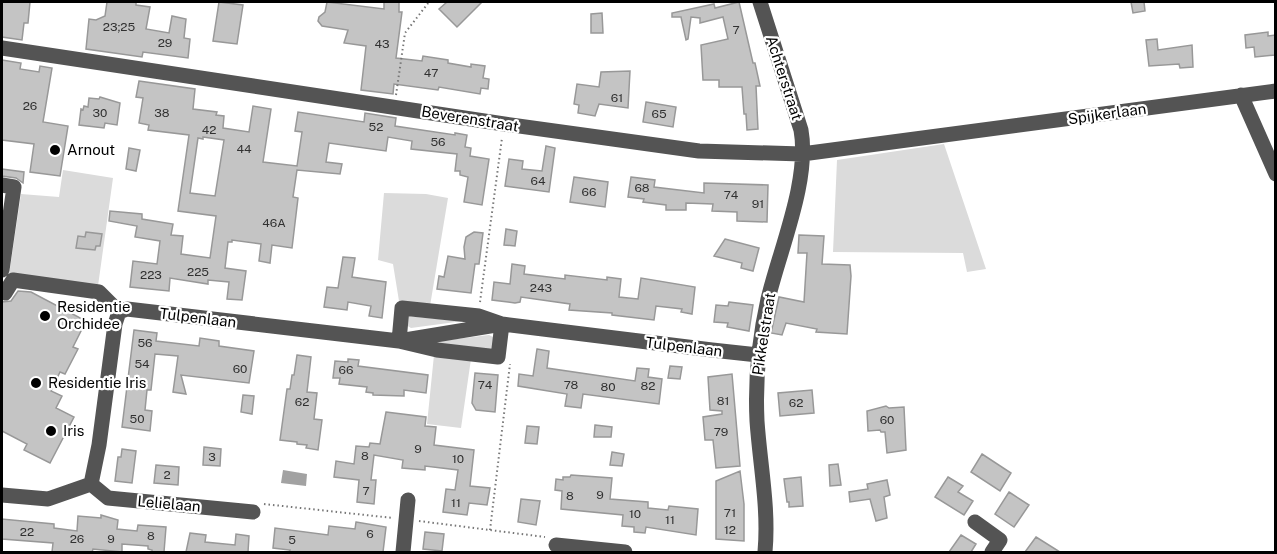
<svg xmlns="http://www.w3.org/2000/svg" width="1277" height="554" font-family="'Public Sans',sans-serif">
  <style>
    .green { fill: #dbdbdb }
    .water { fill: #a2a2a2 }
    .building { fill: #c4c4c4; stroke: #989898; stroke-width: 1.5; fill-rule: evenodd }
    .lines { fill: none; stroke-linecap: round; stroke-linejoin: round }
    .path { stroke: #767676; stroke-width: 2; stroke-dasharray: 1.5 3; stroke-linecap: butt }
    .minor { stroke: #545454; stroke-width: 15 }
    .poi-dot { fill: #000; stroke: #fff; stroke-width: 2 }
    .labels { text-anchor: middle; stroke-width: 4.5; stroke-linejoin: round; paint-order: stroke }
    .number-label { font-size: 12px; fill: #313131 }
    .street-label { font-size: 15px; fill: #000; stroke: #fff }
    .poi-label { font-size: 15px; fill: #000; stroke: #fff; text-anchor: start }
  </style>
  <rect width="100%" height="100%" fill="#fff"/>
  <path class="green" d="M944 144 986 269 967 272 963 253 833 252 837 160Z
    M63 170 113 178 98 286 9 275 21 194 59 197Z
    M384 193 426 194 448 198 430 306 399 301 393 264 378 260Z
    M406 316 463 321 411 328 406 325Z
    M489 335 495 338 492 350 439 344 440 341Z
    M434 355 471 359 461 428 427 424Z"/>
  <path class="water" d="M283 470 307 474 306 486 281 483Z"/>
  <path class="building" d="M2 2H30L28 23H24L22 40 2 37Z
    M107 2H136V5L150 7 146 29 169 33 172 16 186 19 184 38 190 39 188 58 143 52 142 57 86 49 89 19 96 20 105 16Z
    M219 2 243 5 237 44 213 41Z
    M327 2 384 9V2H399V12H402L396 58 422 61 423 56 448 60V63L471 67V64L485 66 483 78 489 79 488 89 481 88 480 94 439 87 438 90 394 84 393 94 361 90 366 46 344 43 348 30 322 26 318 21 319 17 325 12Z
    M447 2H482L457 27 439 9Z
    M739 2 753 63H755L760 86H756L758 129 747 130 746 114H744L742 87H719V80H703L701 45 728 39 723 17 700 23V18L691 17 688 39 686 40 681 17H672V13L714 4 715 8Z
    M1131 2H1144L1145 11 1133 13Z
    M602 13 603 33H591V14Z
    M1268 32V36L1275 35V55L1255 57 1254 47 1246 48 1245 35Z
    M1157 39 1158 50 1192 45 1193 67 1180 68 1179 64 1149 66 1146 40Z
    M2 60 21 63 20 69 39 72 40 66 52 68 43 122 68 126 60 176 30 172 34 144 2 140Z
    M630 71 628 108 599 104 595 116 578 113 579 105 574 104 577 84 599 87 601 72Z
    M139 81 195 89 193 109 217 112 216 115 224 116 223 128 249 132 253 106 271 109 263 162 297 166 302 132 295 131 298 112 364 122 365 113 396 118 395 126 455 135V133L467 135 465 147 471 148 470 156 489 159 482 205 464 202 468 177 460 175V171H455L457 154 411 149 412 141 388 137 386 151 329 143 326 162 342 164 340 174 297 170 293 197 298 198 292 248 272 245 270 263 259 261 261 244 232 240V242H228L225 268 246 271 242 300 227 299 229 282 208 280V284L170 278 169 291 130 287 133 261 157 264 160 241 135 237 137 226 109 221 110 211 142 214V219L173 224 171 235 183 236 181 254 210 258 216 216 178 211 189 135 148 130 149 125 139 123 143 98 136 97ZM203 137 224 140 215 196 190 193 198 138 203 139Z
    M100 97 120 103 117 125 105 123 104 128 79 125 81 109 83 110 84 106 88 107 89 98 99 99Z
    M646 102 676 107 673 127 643 122Z
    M546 146 555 148 549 192 505 186 509 159 523 161 522 169 542 171Z
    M129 148 140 150 136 171 126 169Z
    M2 169 24 172 23 183 16 178 2 176Z
    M574 177 608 182 605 207 570 202Z
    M631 177 655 180 654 187 704 193V183L768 185 767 222 737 221V212L712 211 713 204 686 203V210H666V205L643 202 644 199 628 197Z
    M506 229 517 231 515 246 504 245Z
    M86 232 102 234 100 246H96L95 250 76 248 78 236 85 237Z
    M474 232 483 233 479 264H475L471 293 437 289 439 276 444 277 448 256 465 259 464 247 466 237Z
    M799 235 824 236 822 264 850 265 851 276 847 334 816 332 817 329 786 323 782 335 771 333 779 297 804 302 807 253H798Z
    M725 239 759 248 753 271 741 268 742 263 714 256Z
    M343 257 355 258 352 277 386 282 382 318 369 316 371 306 348 302 347 310 324 307 327 287 338 288Z
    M512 264 525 266 524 274 565 279V275L607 280V277L621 279 619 297 638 299 641 278 695 287 692 314 681 312 682 309 656 306 654 320 612 315V313L569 310 570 304 521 297 520 302 515 303 492 300 494 282 510 284Z
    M18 291 31 292 86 321 73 347 78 349 65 374 60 372 51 391 62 396 56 408 74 417 50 463 24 450 27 444 2 431V302L11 301Z
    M729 302 753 305 749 331 727 327 728 323 714 322 716 305 728 306Z
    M134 330 157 333 156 341 199 346 200 338 219 341V346L254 351 249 383 181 375 186 394 173 392 178 356 155 354 151 390H147L145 410 152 411 150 431 122 427Z
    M537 349 549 351 547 368 635 381 637 368 649 369 648 377 662 379 659 404 583 394 581 408 565 406 567 394 518 386 519 374 533 376Z
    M297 355 311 357 307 392 317 393 314 419 322 420 318 450 306 448 307 445 297 444V442L280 440 287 389H290L292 375H294Z
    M348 359 359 360 358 366 428 375 426 393 404 390V396L373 395V393L366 392 367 387 339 384 340 378H333L335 361 348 362Z
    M670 366 682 367 680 379 668 378Z
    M475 373 498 375 495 412 476 410 472 403Z
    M732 374 740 466 716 468 713 440H705L703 417 722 414V411L710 410 708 377Z
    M812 390 814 413 780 416 778 393Z
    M243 395 254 396 252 414 241 412Z
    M886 406 889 408 904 407 906 450 887 453 885 432H881L880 430 868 431 867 411Z
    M386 412 426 417 425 426 436 427 434 445 474 450 470 486 490 488 487 505 469 503 467 515 443 512 446 489 455 490 458 470 425 466V470L402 468 403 460 374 455 371 480H376L374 504 357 502 359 480 334 477 336 461 354 464 356 446 369 447 370 443 380 444Z
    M595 425 612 427 611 437H594Z
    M527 426 539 427 537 444 525 443Z
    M204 447 221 449 220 466 203 465Z
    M122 449 136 451 132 483 115 481 118 457H121Z
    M612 452 624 454 622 466 610 465Z
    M982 454 1011 473 1000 491 971 472Z
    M838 464 841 485 830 486 829 465Z
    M156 465 179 467 178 485 154 483Z
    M740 471 744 504V541L716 539V481Z
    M571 475 612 478 610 499 648 502V508L668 510 669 506 698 509 696 535 646 527 645 533 634 532V527L622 526 623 515 561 509 562 491 555 490 556 479 563 480V477H570Z
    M801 477 803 506 789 507V502H787L784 479Z
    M948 477 963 486 958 492 973 501 964 515 935 497Z
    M887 480 890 495 884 497 887 518 876 521 870 499 850 502 849 492 868 489 867 484Z
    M1009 492 1029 505 1014 527 995 514Z
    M521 499 540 501 536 525 518 522Z
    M101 515 118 520 117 529 137 531 138 525 166 527 164 552H152V550L148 549V546L122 544V552L93 549 92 552H52L53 543 2 539V519L54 524V528L77 531 78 516 101 518Z
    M356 522 386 527 383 552H289L290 550 273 548 275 528 328 535 329 526 355 529Z
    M425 532 444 534 442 551 423 549Z
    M190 533 206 535 205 542 235 545 236 534 249 536 248 552H186Z
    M961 535 976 544 971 552H949Z
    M1036 537 1060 552H1025Z"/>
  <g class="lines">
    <path class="path" d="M396 95 405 33 429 2
      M480 302 502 138
      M264 504 393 518
      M419 521 545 537
      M490 530 510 364"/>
    <path class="minor" d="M760 2 801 130C810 180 780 249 768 299 759 339 755 380 757 421 760 465 769 508 765 552
      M2 48 504 124 699 151 802 154 1276 91
      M1241 95 1276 174
      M2 185 14 187 2 270
      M2 292 5 293 13 280 99 292 119 312
      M402 308 479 316 502 324 498 357 437 350 399 341Z
      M91 484 108 498 253 512
      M2 495 48 499 91 484 99 445 115 324 119 312 127 309 399 341 502 324 712 350 758 355
      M975 522 1000 540 992 552
      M556 545 625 552
      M403 552 408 500"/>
  </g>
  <g class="poi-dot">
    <circle cx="55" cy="150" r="6"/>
    <circle cx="45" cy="316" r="6"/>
    <circle cx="36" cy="383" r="6"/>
    <circle cx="51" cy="431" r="6"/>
  </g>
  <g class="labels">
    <g class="number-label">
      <text x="119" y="31">23;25</text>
      <text x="736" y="34">7</text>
      <text x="165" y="47">29</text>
      <text x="382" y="48">43</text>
      <text x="431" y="77">47</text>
      <text x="617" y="102">61</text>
      <text x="30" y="110">26</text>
      <text x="100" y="117">30</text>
      <text x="162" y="117">38</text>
      <text x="659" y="118">65</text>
      <text x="376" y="131">52</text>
      <text x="209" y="134">42</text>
      <text x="438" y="146">56</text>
      <text x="244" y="153">44</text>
      <text x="538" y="185">64</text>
      <text x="642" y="192">68</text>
      <text x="589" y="196">66</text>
      <text x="731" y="199">74</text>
      <text x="758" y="208">91</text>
      <text x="274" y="227">46A</text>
      <text x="198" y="276">225</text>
      <text x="151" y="279">223</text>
      <text x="541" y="292">243</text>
      <text x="145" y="347">56</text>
      <text x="142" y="368">54</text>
      <text x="240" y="373">60</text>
      <text x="346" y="374">66</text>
      <text x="485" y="389">74</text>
      <text x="571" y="389">78</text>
      <text x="648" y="390">82</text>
      <text x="608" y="391">80</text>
      <text x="723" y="405">81</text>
      <text x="302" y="406">62</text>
      <text x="796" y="407">62</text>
      <text x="137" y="423">50</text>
      <text x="887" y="424">60</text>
      <text x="721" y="436">79</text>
      <text x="418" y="453">9</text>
      <text x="365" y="460">8</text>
      <text x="212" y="461">3</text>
      <text x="458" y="463">10</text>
      <text x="167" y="479">2</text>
      <text x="366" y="495">7</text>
      <text x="600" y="499">9</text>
      <text x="570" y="500">8</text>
      <text x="456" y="507">11</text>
      <text x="730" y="517">71</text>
      <text x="635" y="518">10</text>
      <text x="670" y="524">11</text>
      <text x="730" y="534">12</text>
      <text x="27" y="536">22</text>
      <text x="370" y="538">6</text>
      <text x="151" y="540">8</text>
      <text x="77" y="543">26</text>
      <text x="111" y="543">9</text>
      <text x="292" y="544">5</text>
    </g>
    <g class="street-label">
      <text transform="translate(784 78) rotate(72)" y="5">Achterstraat</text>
      <text transform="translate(1107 114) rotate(-8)" y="5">Spijkerlaan</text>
      <text transform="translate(470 119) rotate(9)" y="5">Beverenstraat</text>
      <text transform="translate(198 318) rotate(7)" y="5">Tulpenlaan</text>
      <text transform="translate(764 334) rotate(-81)" y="5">Pikkelstraat</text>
      <text transform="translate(684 347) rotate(7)" y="5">Tulpenlaan</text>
      <text transform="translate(169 504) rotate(5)" y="5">Lelielaan</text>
    </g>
    <g class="poi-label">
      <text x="67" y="155">Arnout</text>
      <text x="57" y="312">Residentie<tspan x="57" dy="17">Orchidee</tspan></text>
      <text x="48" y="388">Residentie Iris</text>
      <text x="63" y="436">Iris</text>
    </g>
  </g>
  <rect width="1277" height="554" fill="none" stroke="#000000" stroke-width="6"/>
</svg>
